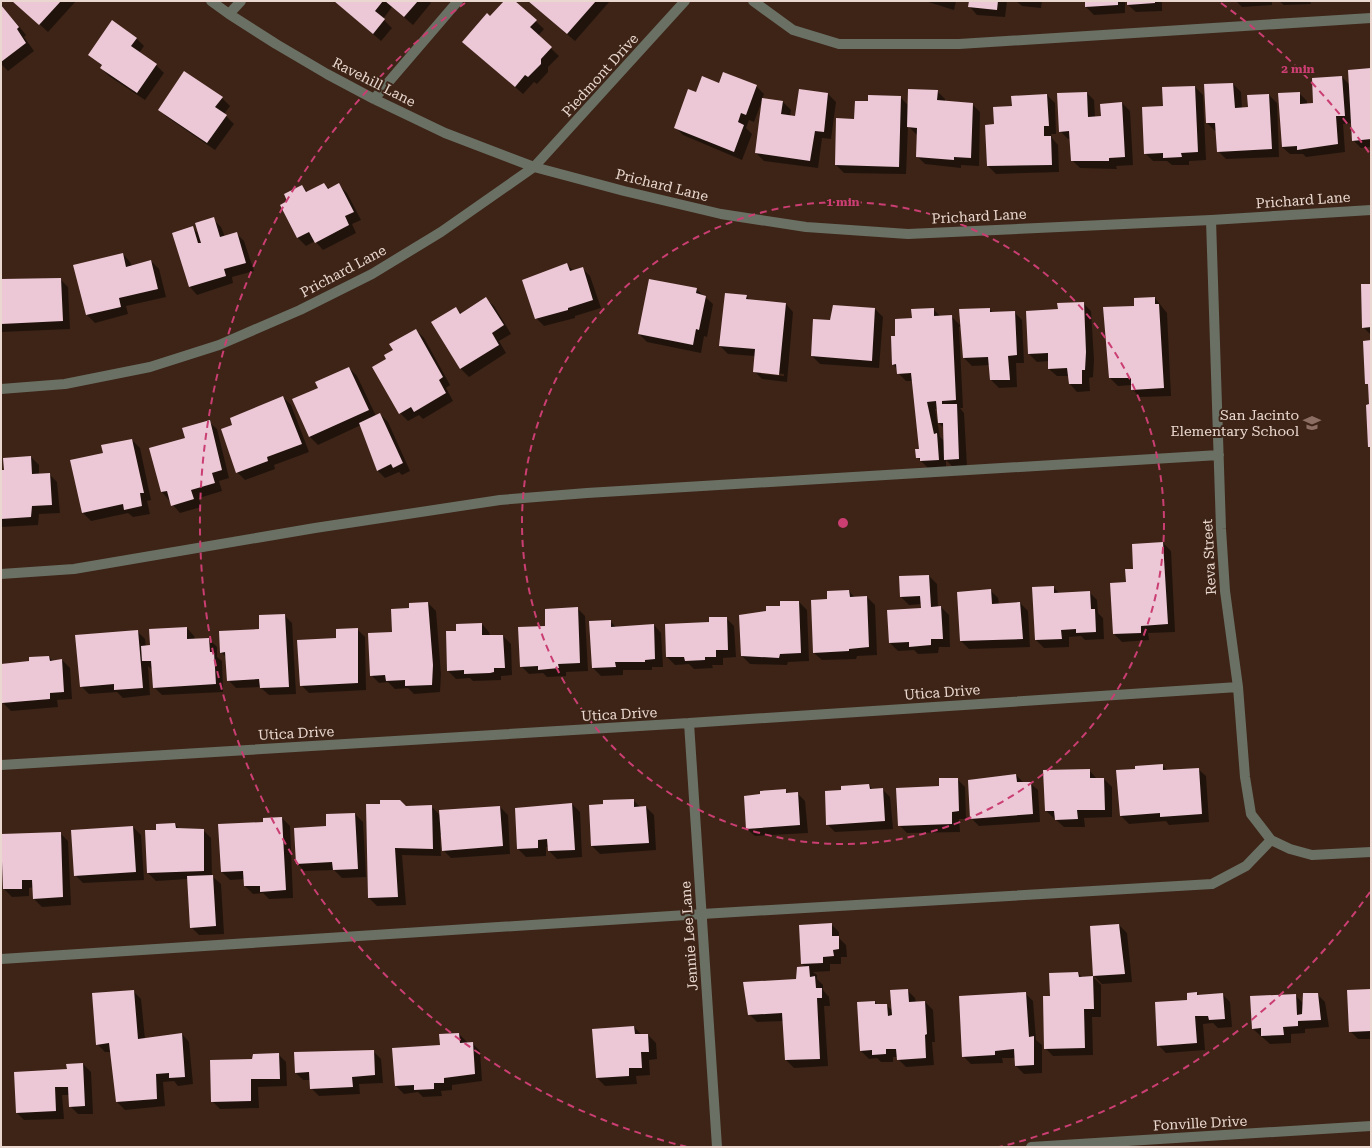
<svg xmlns="http://www.w3.org/2000/svg" width="1372" height="1148" font-family="'Roboto Serif',serif">
  <style>
    .shadow { fill: #0007; fill-rule: evenodd }
    .building { fill: #ecc7d6 }
    .lines { fill: none; stroke-linecap: round; stroke-linejoin: round }
    .minor { stroke: #6a7064; stroke-width: 10 }
    .ring { fill: none; stroke: #ca3e72; stroke-width: 2; stroke-dasharray: 7 5 }
    .labels { text-anchor: middle; stroke-width: 4; stroke-linejoin: round; paint-order: stroke }
    .street-label { font-size: 14px; fill: #ead8d0; stroke: #3d2417 }
    .poi-label { font-size: 14px; fill: #ead8d0; stroke: #3d2417; text-anchor: end }
    .centre { fill: #ca3e72; stroke: #3d2417; stroke-width: 2 }
    .ring-label { font-size: 12px; text-anchor: middle; font-weight: bold; fill: #ca3e72; stroke: #3d2417; stroke-width: 4; stroke-linejoin: round; paint-order: stroke }
  </style>
  <rect width="100%" height="100%" fill="#3d2417"/>
  <path class="shadow" d="M14 1H76L48 32Z
    M335 1H429L431 3 413 25 392 7 383 19 392 28 381 41Z
    M505 1H514L544 29 538 36 559 56 548 67V72L537 84 534 82 523 94 471 49 490 18Z
    M528 1H610L575 41Z
    M925 1H956L954 10Z
    M970 1H1007L1005 17 977 15 970 7Z
    M1016 1H1042L1041 8 1022 6Z
    M1086 1H1125V13L1094 15 1086 7Z
    M1128 1H1162V11L1136 12 1128 5Z
    M1236 1H1272V5L1242 7Z
    M1279 1H1310L1311 4 1284 5Z
    M1 5 26 35 24 37 34 51 8 71 1 64Z
    M136 38 144 46 139 53 156 65 164 73 145 100 109 76 101 68 102 66 89 54Z
    M1371 70V147L1361 148 1353 140 1352 123 1343 124 1345 152 1306 157 1303 154H1290L1282 147 1299 93 1307 101V105L1314 104 1342 77 1350 85Z
    M720 84 756 86 764 94 762 99 783 102 791 110 790 116 796 117 800 91 828 94 836 102 831 139 822 138 818 168 764 161 756 153 762 101 754 122 749 120 746 128 752 134 742 160 683 135 675 127 697 93Z
    M1233 84 1241 92 1242 109 1249 108 1269 95 1277 103 1279 157 1226 159 1218 151 1217 131H1215L1207 123Z
    M1195 87 1203 95 1206 160 1189 161V165H1172L1167 161H1153L1145 153 1164 107Z
    M937 91 945 99V102L972 104 980 112 979 166 961 165V168L925 164 917 156V135L908 126 906 174 844 173 836 165 855 120 869 102 900 97 909 106Z
    M1087 93 1094 100 1095 117H1102L1122 103 1130 111 1133 165 1116 166 1117 169 1080 168 1072 160 1071 139H1068L1060 131Z
    M1047 95 1055 103 1056 134H1051L1052 138 1058 145 1059 172 996 174 988 166 995 125 1013 107Z
    M222 98 230 106 224 114 234 124 215 150 167 117 159 110Z
    M324 184 330 189 339 185 347 193 361 220 352 224 356 233 323 250 315 241 306 246 298 238 281 205 288 201 302 186 308 192Z
    M213 219 221 227 225 237 236 233 244 241 254 271 232 277 233 283 197 295 190 287 193 228 200 235Z
    M123 254 130 262 132 266 151 261 159 269 166 297 126 306 128 314 95 323 87 315 74 266Z
    M566 264 574 271 582 268 590 276 601 308 575 316V318L544 326 536 318Z
    M60 279 68 287 70 329 1 332V280Z
    M1371 285V335L1363 327Z
    M696 289 713 304 707 337 704 336 701 353 647 342 639 334Z
    M746 296 751 301 786 304 793 312 787 382 762 379 754 371 755 356 728 354 720 346ZM761 372 784 374V376L761 374Z
    M1155 298 1167 313 1171 396 1140 397 1132 389V385L1118 386 1110 378 1135 307Z
    M486 299 494 306 511 334 499 341 506 353 469 377 461 369 432 323 456 308 462 314Z
    M1083 303 1091 311 1094 360 1093 377 1089 378 1090 391 1077 392 1070 384 1069 376H1057L1049 369V361L1037 362 1029 354Z
    M875 309 883 317 879 368 820 364 812 356 814 320 831 321Z
    M933 309 941 317 951 316 961 326 989 309 993 312H1014L1022 320 1024 363H1016L1017 387 999 388 991 380 990 365 972 366 964 358 961 326 959 327 963 408H960L964 413 967 467H953L946 460V467L929 469 917 457 920 449 913 381H906L898 373 897 369 893 364 896 337 913 319ZM935 409H938L939 423 944 428 945 442 940 437Z
    M416 330 424 338 450 385 446 388 453 401 423 419 419 415 408 421 400 413 388 360 394 350Z
    M349 368 357 376 376 416 380 414 388 422 410 471 402 475 399 472 385 478 377 470 361 425 318 445 310 437 293 400 319 388Z
    M283 397 291 405 309 452 274 465 275 469 245 480 237 472 233 425Z
    M209 422 217 429 229 478 219 481 222 491 199 498 201 507 180 513 162 492 186 439Z
    M132 440 140 448 151 500 147 501 150 514 133 517 128 513 91 521 83 513 104 454Z
    M31 457 39 465V474H49L57 482 60 513 39 514 38 525 1 527V471L5 470Z
    M1163 543 1171 551 1175 632 1148 633 1149 640 1122 642 1114 634 1127 583 1134 570Z
    M929 576 937 584 938 607H941L949 615 950 647H939L938 653 918 654 914 650 898 651 890 643 888 611 922 609V604L909 605 901 597Z
    M1053 587 1060 594 1089 592 1097 600 1098 613 1103 618 1104 639 1085 640 1081 636 1069 637V647L1044 648 1036 640 1033 588Z
    M990 590 998 598 999 604 1020 603 1028 611 1030 647 969 649 961 641Z
    M849 591 855 598 867 597 875 605 877 655 857 656 856 659 822 660 814 653 828 600Z
    M799 602 807 610 809 661 788 662 787 665 750 664 742 656 767 612Z
    M428 603 436 611 441 674 440 692 414 694 408 688 395 689 388 682 379 683 371 675 393 633 410 609Z
    M577 608 585 616 588 671 566 672V676L547 677 543 673 529 674 521 666 547 627Z
    M284 615 292 623 296 694 269 695 260 687 236 688 228 680 227 658 221 652 261 630Z
    M726 618 734 626 736 657 723 658V665H712L713 668 694 669 689 664 675 665 667 657 710 623Z
    M610 621 617 628 654 625 661 633 663 667H652V670H623V675L601 676 593 668 590 622Z
    M482 624 489 632 490 636H503L511 644 512 675 501 676V680L473 681 470 678 456 679 448 671 457 632Z
    M187 628 194 636 195 640 209 639 217 647V657L222 661 223 692 162 695 154 687 153 669H151L148 666 150 695 123 698 117 692 89 694 81 686 137 631 145 639 146 647 151 646Z
    M357 629 365 637 366 690 309 693 301 685 338 639Z
    M49 657 53 661 62 660 70 668 72 699 57 700 58 707 11 711 3 703 1 665 30 662Z
    M1162 765 1168 771 1198 769 1206 776 1209 822 1169 825 1166 821 1129 824 1121 816 1118 771 1136 770Z
    M1089 770 1097 779H1104L1112 787V817L1084 818 1085 827H1064L1046 811 1044 771Z
    M1016 775 1024 783H1030L1038 790 1040 822 979 826 971 818Z
    M957 779 965 787 966 819H959L960 832 907 833 899 825 940 787Z
    M869 785 873 790 882 789 890 797 893 829 835 832 827 824 843 791Z
    M785 790 789 794 797 793 805 801 808 833 755 836 747 829Z
    M633 800 641 808 646 807 654 815 656 850 600 854 592 846 604 805Z
    M572 804 580 812 582 857 557 859 549 851V847H546V856L526 857 518 849Z
    M367 805 406 807 431 806 440 815 500 807 508 815 510 854 451 858 443 850 442 835H440L441 856 402 855 406 905 377 906 369 898Z
    M355 814 363 822 366 877 342 878 334 870 304 871 297 863 327 827Z
    M282 818 290 826 293 898 269 899 263 893 253 894 245 886V879L230 880 222 872 219 825 264 823Z
    M175 824 180 830H203L211 838 212 876 221 884 224 934 199 935 191 927 188 879 156 881 148 873 146 831H158Z
    M133 827 141 835 144 880 83 883 75 875Z
    M60 833 68 841 71 905 42 907 34 899V887L29 888V896L12 897 4 889Z
    M831 924 839 932V938L846 945 847 957H841V964H830V971L813 972 817 975V979L823 985V990L829 997 830 1006H824L828 1066 794 1068 786 1060 784 1021 757 1022 749 1014 797 980 806 967 802 964Z
    M1119 925 1127 933 1132 982 1102 984 1094 976Z
    M1078 973 1083 978 1093 977 1101 985V1017H1092L1093 1055 1053 1056 1045 1048 1051 997Z
    M907 990 915 998 916 1003 925 1002 933 1010 935 1042H932L934 1065 906 1067 898 1059V1057H893V1062H881L877 1058 869 1059 861 1051 875 1002 878 1005H886L893 1011Z
    M1371 990V1039H1358L1350 1031Z
    M133 991 141 999 145 1039 182 1034 189 1042 193 1084 178 1086 174 1081 163 1082 165 1106 125 1110 117 1102 111 1052H105L97 1044Z
    M1025 993 1033 1001 1036 1040 1042 1045V1073L1024 1074 1016 1066 1015 1058H1002L1003 1063 971 1064 963 1056Z
    M1197 993 1200 996 1222 994 1230 1002 1232 1027 1218 1028 1213 1023 1203 1024 1205 1050 1166 1053 1158 1045 1188 1001Z
    M1317 994 1325 1002 1329 1027 1305 1029V1033L1291 1034V1043L1270 1044 1253 1029 1295 995 1303 1003Z
    M634 1027 642 1035H648L656 1043 657 1059 649 1060 650 1075 636 1076 637 1084 605 1086 597 1078Z
    M459 1034 467 1042V1044L472 1043 480 1051 482 1081 452 1085V1090L441 1091 442 1096 423 1097 418 1092 404 1094 396 1086 441 1046Z
    M373 1051 381 1059 383 1083 359 1084 360 1094 319 1096 311 1088 310 1080H303L295 1072Z
    M278 1054 286 1062 287 1086 258 1087 259 1108 220 1109 212 1101 253 1060Z
    M83 1064 91 1072 93 1114H78L70 1106V1095H62L64 1119 24 1120 16 1112 68 1070Z"/>
  <path class="building" d="M12 1H61L39 25Z
    M334 1H383L375 11 385 19 373 34Z
    M385 1H418L404 17Z
    M504 1H515L537 20 530 27 552 47 541 59V64L528 77 525 75 515 87 462 42 487 13 490 16Z
    M528 1H596L567 34Z
    M969 1H998L997 10 968 7Z
    M1085 1H1118V5L1085 7Z
    M1127 1H1155V3L1127 5Z
    M1 5 19 27 17 29 26 43 1 62Z
    M112 20 137 38 131 46 157 64 137 93 100 68 102 65 88 55Z
    M1371 68V139L1352 141 1348 70Z
    M184 71 223 97 215 107 227 115 207 143 158 110Z
    M723 72 757 85 746 115 741 113 738 122 744 125 734 152 674 128 688 89 696 92 702 76 719 83Z
    M1342 76 1345 116H1336L1338 144 1297 150V146L1282 147 1278 93 1300 92V104L1313 103 1312 78Z
    M1233 83 1235 108 1248 107 1247 95 1269 94 1272 149 1217 152 1215 123H1206L1204 84Z
    M1195 86 1198 152 1181 153 1182 157 1163 158V153L1144 154 1142 107 1163 106 1162 87Z
    M799 89 828 93 824 132 815 131 810 161 755 153 762 98 783 101 781 114 795 116Z
    M908 89 938 90 937 100 973 103 971 158 954 157V160L916 157 917 128 907 127Z
    M1087 92 1088 117 1101 116 1100 104 1122 102 1125 157 1109 158V161H1071L1069 131 1059 132 1057 93Z
    M1047 94 1049 126H1044V136H1051L1052 165 987 166 985 125 994 124 993 107 1012 106 1011 96Z
    M868 95 901 96 899 167 835 165 836 118 854 119 855 101H868Z
    M324 183 328 189 339 183 354 212 345 216 349 225 315 243 309 232 297 238 280 205 287 201 284 194 302 185 306 192Z
    M214 217 220 237 237 232 246 263 224 269 226 276 189 287 172 233 193 226 198 243H201L195 223Z
    M123 253 126 267 151 260 158 289 119 298 121 307 86 315 73 265Z
    M567 263 570 271 583 267 593 300 568 308V310L535 319 522 280Z
    M61 278 63 321 1 324V279Z
    M649 279 697 288 696 293 706 296 699 330 696 329 693 345 638 334Z
    M1361 284H1371V327L1362 328Z
    M725 293 747 295 746 299 786 303 779 375 753 372 755 349 719 346Z
    M486 297 504 325 492 333 499 345 460 369 431 322 456 307 460 314Z
    M1155 297V304H1159L1164 388 1131 390V378H1109L1103 307 1134 306V298Z
    M1084 302 1086 352 1085 370H1082V384H1069L1067 368 1048 369V353L1028 354 1026 311 1058 309 1057 303Z
    M833 305 875 308 872 361 811 356 813 319 830 320Z
    M934 308V316L952 315 956 400 942 401V404H957L959 459 944 460 943 423H938L936 401 927 402 934 434 937 433 939 460 920 461V458H916L915 449H919L911 373 897 374 896 364 892 365 891 336H895V319L912 318 911 309Z
    M990 308V312L1015 311 1017 355 1008 356 1010 380H990L988 357 963 358 959 309Z
    M416 329 443 377 439 380 446 393 414 412 411 407 399 414 372 367 386 359 384 355 393 350 389 344Z
    M1371 340V447H1368L1366 405 1369 404 1368 384H1365L1363 341Z
    M349 367 369 410 309 437 292 399 318 388 315 382Z
    M283 396 302 444 267 457 268 461 236 473 221 429 232 425 230 418Z
    M380 413 403 463 393 468 391 464 377 471 359 423Z
    M210 420 222 470 212 473 215 483 191 490 194 499 171 506 167 491 161 492 149 448 185 438 182 428Z
    M132 439 144 493H140L142 506 124 510 123 504 82 513 70 460 103 453 101 445Z
    M31 456 32 474 50 473 52 505 32 506 31 517 1 519V470H4L3 458Z
    M1163 542 1168 624 1141 626V633L1113 634 1110 583 1126 582 1125 569H1133L1132 544Z
    M929 575 931 607 941 606 943 639H931V645L909 647V642L889 643 887 610 921 608 920 596 900 597 899 576Z
    M1054 586V593L1090 591 1091 609H1095L1096 632 1076 633V629L1061 630 1062 639 1035 640 1032 587Z
    M991 589 992 604 1020 602 1023 639 960 641 957 592Z
    M849 590 850 597 867 596 869 647 849 649V651L813 653 811 600 827 599V591Z
    M780 601H799L801 653 780 654 779 658 741 656 739 615 766 611V606H780Z
    M428 602 433 665 432 685 405 686V680L386 681 385 675 370 676 368 633 392 632 391 609 409 608V603Z
    M578 607 580 663 558 664 559 668 538 670V666L520 667 518 627 545 626V609Z
    M285 614 289 687 260 688 259 679 227 681 225 652 220 653 219 631 259 629V615Z
    M709 617H727L728 650H716V657H705V660L685 661 684 657H666L665 624 709 622Z
    M611 620V627L654 624 655 659 645 660V662H615L616 667 592 668 589 621Z
    M482 623V635H503L505 668H494V672L490 673 464 674V670L447 671 446 631H456V624Z
    M187 627V639L209 638 210 652H214L216 684 153 688 151 661H142L141 646 150 645 149 629Z
    M358 628V683L300 686 297 640 336 638V629Z
    M138 630 143 688 114 690V684L80 687 75 635Z
    M49 656 50 661 62 659 64 692 50 693V699L2 703 1 664 29 661V657Z
    M1163 764V770L1199 768 1202 814 1160 817V813L1120 816 1116 770 1135 769V766Z
    M1090 769V778H1104L1105 810H1077L1078 819 1055 820 1054 811H1045L1043 770Z
    M1016 774 1017 782H1031L1033 814 970 819 968 780Z
    M939 778H958L959 811 952 812V824L898 826 896 788 939 786Z
    M869 784 870 789 883 788 885 821 826 825 825 791 841 790V786Z
    M786 789V793L798 792 800 825 746 829 744 796 760 794V791Z
    M634 799V807L646 806 649 843 591 846 589 805 603 804V800Z
    M380 800H400L406 806 432 805 433 849 395 848 398 897 368 898 366 804H380Z
    M572 803 575 850 548 851 547 839 538 840V848L517 849 515 808Z
    M500 806 503 846 442 851 439 810Z
    M355 813 358 869 333 870 332 862 296 864 294 828 326 826V814Z
    M282 817 286 890 260 892V886H244L243 871 221 872 218 824 263 822V818Z
    M175 823 176 828 204 829V871L147 873 145 830H156V824Z
    M133 826 136 872 74 876 71 830Z
    M61 832 63 897 33 899 32 880H22V889H3L1 834Z
    M213 875 216 926 190 928 187 876Z
    M832 923V936H839V949L833 950 834 956 823 957V963L801 964 799 925Z
    M1119 924 1125 974 1093 976 1090 926Z
    M809 966 810 977 815 976 816 988H822V998H817L820 1059 785 1060 782 1013 748 1015 743 982 796 979 797 967Z
    M1078 972 1079 977 1093 976 1094 1009H1084L1085 1048 1044 1049 1043 996H1050L1049 973Z
    M908 989 909 1002 925 1001 927 1034 925 1035 926 1058 897 1060 896 1049H886V1054L872 1055V1050L860 1051 857 1002 875 1001V1004H887L888 1016 892 1015 890 990Z
    M1371 989V1031L1349 1032 1347 990Z
    M134 990 138 1039 182 1033 185 1077 169 1078V1073L156 1074 157 1099 116 1102 109 1043 96 1045 92 993Z
    M1026 992 1029 1037 1034 1036V1065L1015 1066 1014 1049 995 1051V1055L962 1057 959 996Z
    M1197 992V995L1223 993 1225 1019 1209 1020 1208 1016H1195L1197 1043 1157 1046 1155 1002 1187 1000V993Z
    M1303 993H1318L1321 1020 1298 1021V1026L1283 1027 1284 1035 1261 1036V1028L1252 1029 1250 996 1296 994 1297 1015 1302 1014Z
    M634 1026 635 1034H648L649 1052H641L642 1068H629V1076L596 1078 592 1029Z
    M459 1033 460 1043 473 1042 475 1074 444 1078V1083H434V1089L414 1090V1085L395 1086 392 1048 440 1045 439 1034Z
    M374 1050 375 1075 352 1077 353 1087 310 1089 309 1072 295 1073 294 1052Z
    M279 1053 280 1079H251V1101L211 1102 210 1060 252 1059 253 1054Z
    M83 1063 85 1106 69 1107 68 1087H55L56 1111 16 1113 14 1072 67 1069 66 1064Z"/>
  <g class="lines">
    <path class="minor" d="M211 1 229 14 276 44 327 74 374 99 445 133 534 167 624 191 721 214 806 227 908 234 1211 220 1371 210
      M753 1 793 30 839 44H959L1371 18
      M229 14 241 1
      M374 99 458 1
      M1211 220 1221 529 1225 591 1238 687 1245 777 1251 814 1271 840 1290 849 1312 855 1371 852
      M1 389 65 384 150 367 219 345 300 310 372 274 441 232 534 167 685 1
      M1 574 74 569 315 528 500 500 587 493 1219 455
      M689 723 717 1147
      M1 765 689 723 1238 687
      M1 959 702 914 1212 884 1246 866 1271 840
      M1031 1147 1371 1126"/>
  </g>
  <g class="ring">
    <circle cx="843" cy="523" r="321"/>
    <path d="M1370 892A643 643 0 0 1 999 1147M687 1147A643 643 0 0 1 465 3M1221 3A643 643 0 0 1 1370 154"/>
  </g>
  <defs>
    <g id="school-bare" transform="scale(1.38)"><path d="M0-5L7-2L0 1L-7-2ZM-4 1L0 2.5L4 1V4Q0 6-4 4Z" fill="#8d6e63" stroke="#3d2417" stroke-width="2.5" paint-order="stroke"/></g>
  </defs>
  <g fill-rule="evenodd">
    <use href="#school-bare" x="1312" y="423"/>
  </g>
  <g class="labels">
    <g class="street-label">
      <text transform="translate(600 75) rotate(-48)" y="5">Piedmont Drive</text>
      <text transform="translate(374 82) rotate(27)" y="5">Ravehill Lane</text>
      <text transform="translate(662 185) rotate(14)" y="5">Prichard Lane</text>
      <text transform="translate(1303 200) rotate(-4)" y="5">Prichard Lane</text>
      <text transform="translate(979 216) rotate(-3)" y="5">Prichard Lane</text>
      <text transform="translate(343 271) rotate(-28)" y="5">Prichard Lane</text>
      <text transform="translate(1209 557) rotate(-93)" y="5">Reva Street</text>
      <text transform="translate(942 692) rotate(-4)" y="5">Utica Drive</text>
      <text transform="translate(619 714) rotate(-3)" y="5">Utica Drive</text>
      <text transform="translate(296 733) rotate(-3)" y="5">Utica Drive</text>
      <text transform="translate(689 936) rotate(-94)" y="5">Jennie Lee Lane</text>
      <text transform="translate(1200 1123) rotate(-3)" y="5">Fonville Drive</text>
    </g>
    <g class="poi-label">
      <text x="1299" y="420">San Jacinto<tspan x="1299" dy="16">Elementary School</tspan></text>
    </g>
  </g>
  <circle cx="843" cy="523" r="6" class="centre"/>
  <g class="ring-label">
    <text x="1298" y="73">2 min</text>
    <text x="843" y="206">1 min</text>
  </g>
  <rect width="1372" height="1148" fill="none" stroke="#ead8d0" stroke-width="4"/>
</svg>
